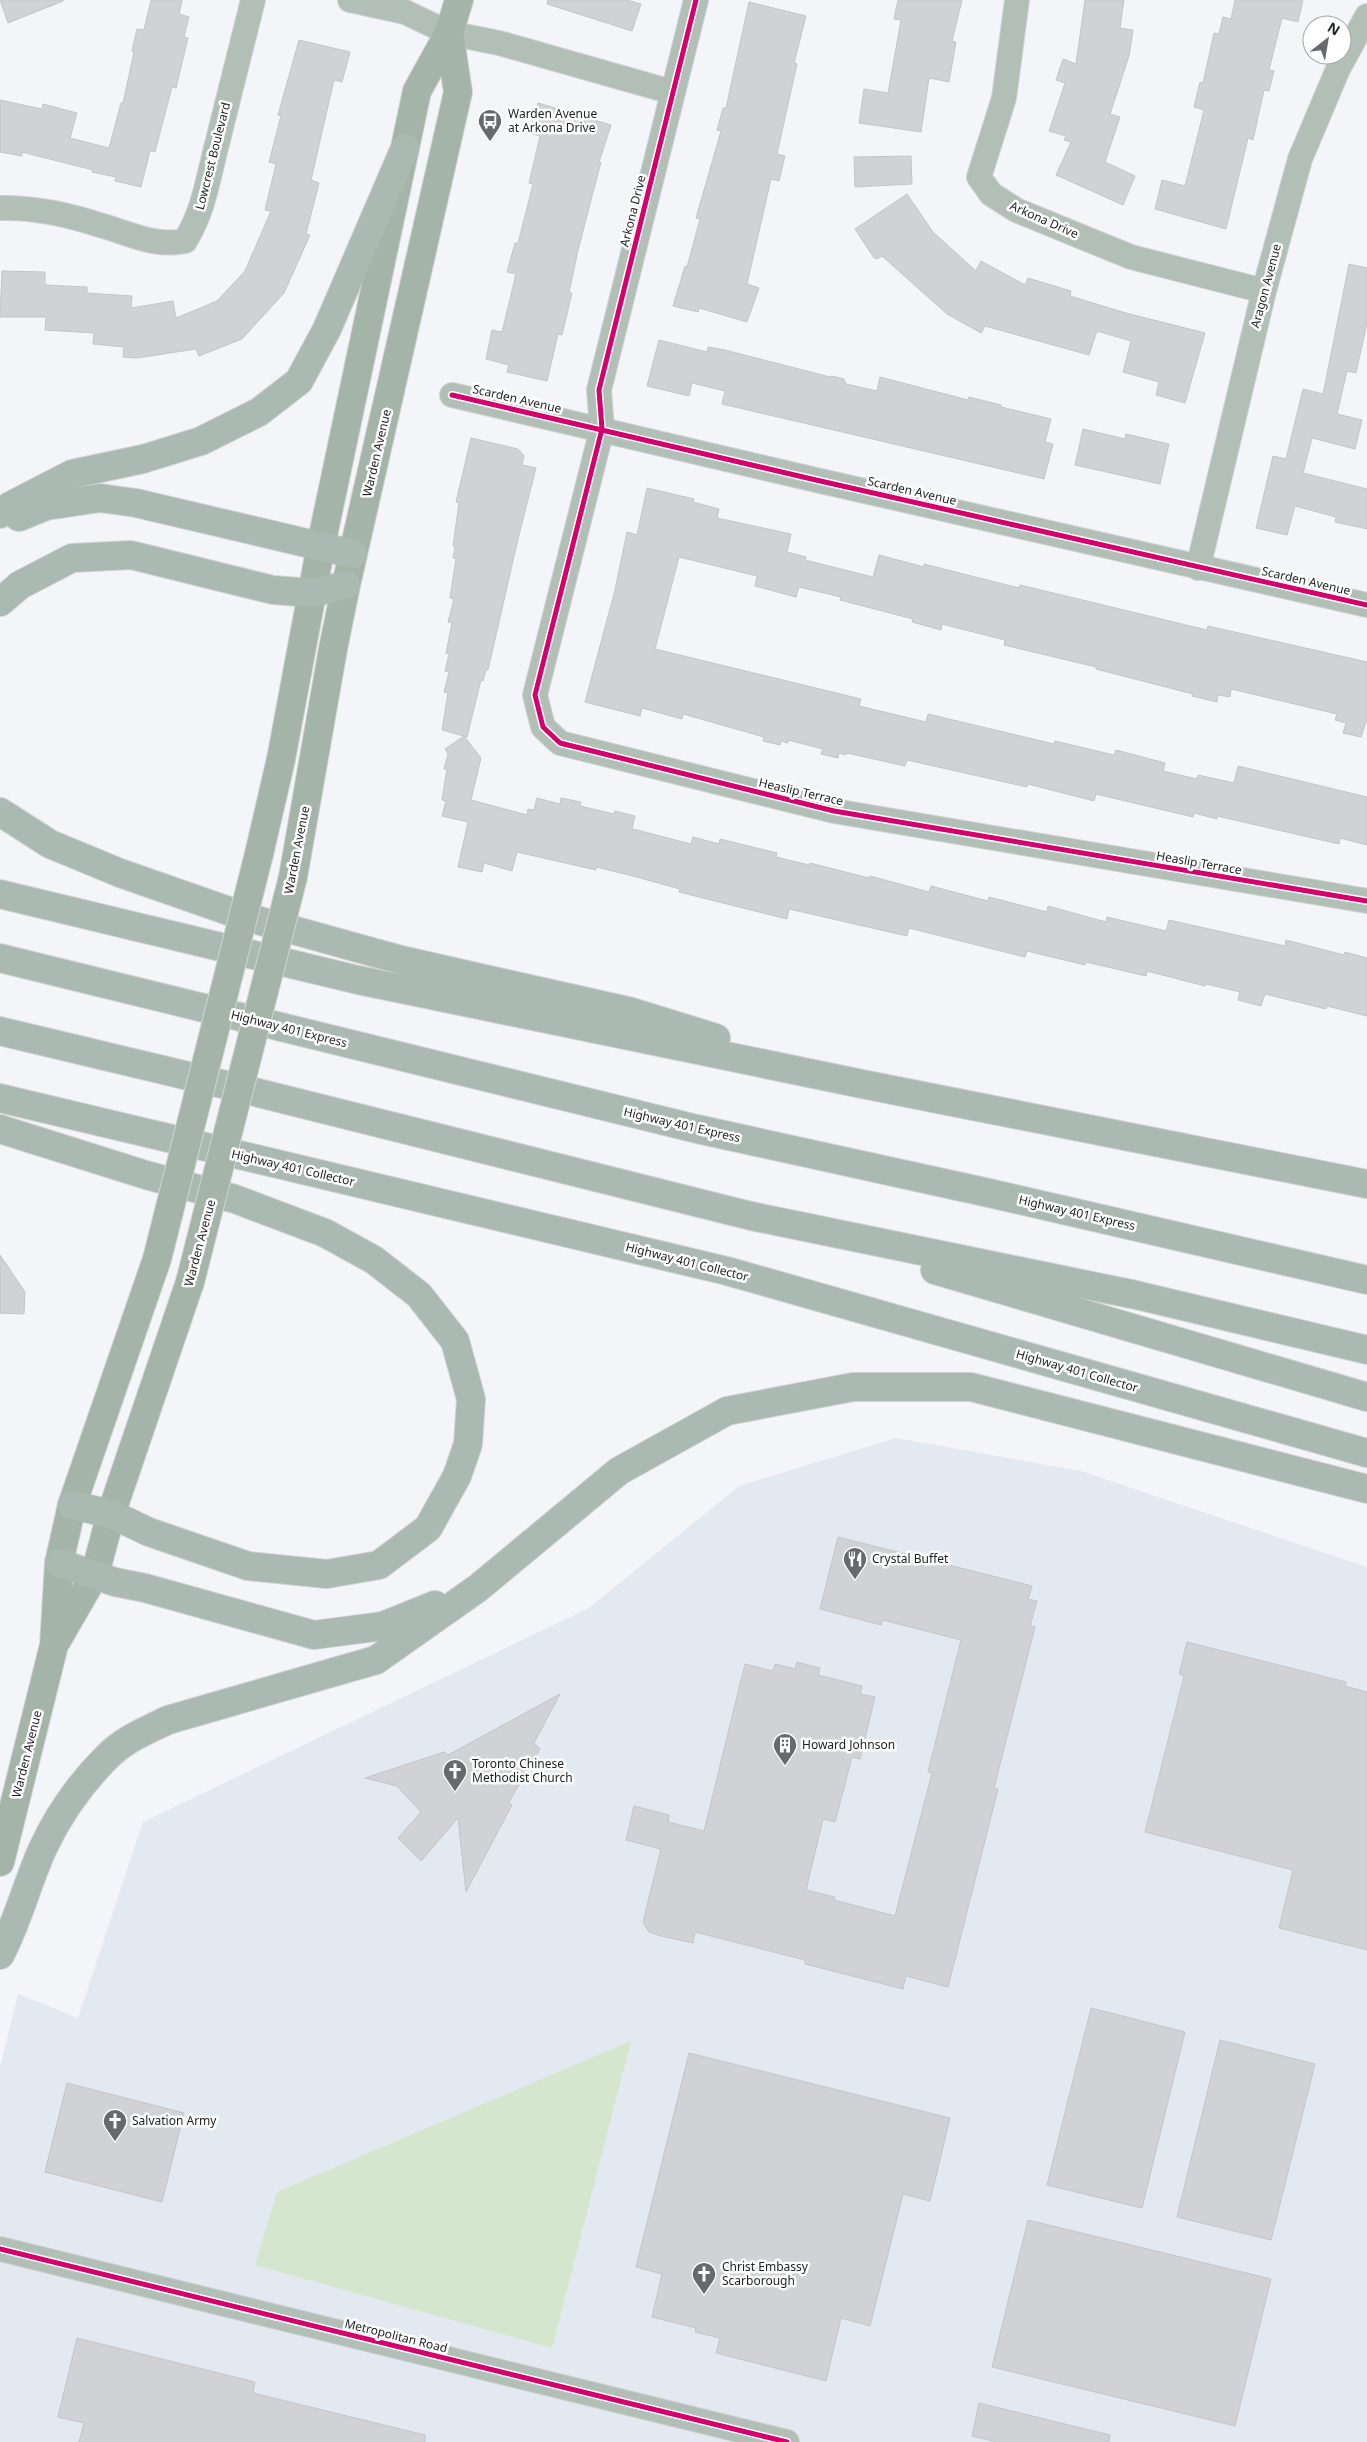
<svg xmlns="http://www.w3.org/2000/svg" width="1367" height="2442" font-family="'Noto Sans',sans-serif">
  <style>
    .built { fill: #e3e9f0 }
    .green { fill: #d5e6ce }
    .building { fill: #d1d2d5; stroke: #c3c5c7 }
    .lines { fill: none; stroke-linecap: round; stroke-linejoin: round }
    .minor-casing { stroke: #d1d3d5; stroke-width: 26 }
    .secondary-casing { stroke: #d1d3d5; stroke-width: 30 }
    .motorway-casing { stroke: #d1d3d5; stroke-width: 30 }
    .minor { stroke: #b2bfb6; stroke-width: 24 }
    .secondary { stroke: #a5b4a9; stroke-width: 28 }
    .motorway { stroke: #aab9b1; stroke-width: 28 }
    .secondary-bridge-casing { stroke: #d1d3d5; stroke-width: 30; stroke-linecap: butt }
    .secondary-bridge { stroke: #a5b4a9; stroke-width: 28 }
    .cycleway-casing { stroke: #fff; stroke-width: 8 }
    .cycleway { stroke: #d6006c; stroke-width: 5 }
    .labels { text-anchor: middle; stroke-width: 5; stroke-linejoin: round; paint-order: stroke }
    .poi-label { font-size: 12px; fill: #1c1e20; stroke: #fff; text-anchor: start }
    .street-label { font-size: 12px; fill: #1c1e20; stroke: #fff }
  </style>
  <rect width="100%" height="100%" fill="#f3f5f8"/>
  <path class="built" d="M896 1438 1081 1471 1367 1567V2442H0V2068L18 1994 78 2018 143 1822 589 1608 739 1486Z"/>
  <path class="green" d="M631 2041 552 2348 255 2265 277 2192Z"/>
  <path class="building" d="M0 0H63V1L8 23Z
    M151 0H182L179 14 189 17 184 37 188 38 176 88 172 87 155 152 150 151 141 187 115 181 116 177 92 172 93 170 22 152V156L0 152V100L42 109 43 104 77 113 70 138 109 148 121 103H123L134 52 132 51 137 29 144 30Z
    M548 0H627L641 4 632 31 547 4Z
    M898 0H962L952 41 956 42 949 82 929 78 921 132 859 123 864 89 888 93 901 20 894 19Z
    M1085 0H1124L1120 28 1133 30 1129 56 1110 114 1120 117 1105 162 1135 176 1123 205 1056 175 1071 142 1064 140 1066 136 1049 131 1065 83 1056 80 1063 59 1076 64Z
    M1235 0H1303L1298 22 1282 18 1269 70 1274 71 1269 91 1264 90 1253 140 1248 138 1226 229 1155 209 1162 180 1185 186 1204 110 1194 107 1200 82 1203 83 1214 33 1219 34 1223 17 1231 19Z
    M749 2 806 16 794 63 797 64 777 154 785 156 779 181 771 179 747 284 759 288 747 322 699 308 698 312 673 306 685 266 687 267 700 219 696 218 721 131 717 130 723 108H726Z
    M299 40 350 52 342 82 334 80 311 180 319 183 306 234 310 235 284 293 242 339 199 356 196 349 137 358 123 357 124 347 93 344 94 333 45 330 46 317H0L2 271 45 272V285L87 287V293L132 296 131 308 173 301 176 318 217 301 245 271 271 211 265 210 276 164 269 162 281 116 278 115Z
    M538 103 611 125 599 162H601L578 250 569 293H572L562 335 558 334 547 381 507 372 509 365 486 359 492 330 502 332 516 274 507 272 515 243H518L533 184 529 183 540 136 529 133Z
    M911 156 912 184 855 187 854 157Z
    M907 194 933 232 976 271 981 261 1025 285 1028 278 1071 291 1070 296 1126 313 1205 333 1185 403 1156 395 1159 382 1123 372 1131 341 1097 331 1089 355 985 326 981 333 947 314 882 256 877 259 874 258 855 229Z
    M1349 264 1367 268V323L1356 373 1347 371 1337 414 1362 420 1355 449 1312 438 1303 473 1367 489V529L1335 522 1336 517 1295 506 1287 535 1256 528 1273 456 1286 459 1303 389 1323 394Z
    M659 340 707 352 708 347 725 350 830 377 832 376 844 379 846 384 877 391 880 377 968 400 969 397 1001 405V407L1051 419 1045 442 1053 444 1044 479 722 404 725 391 692 383 689 396 647 386Z
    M1083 429 1125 439 1126 434 1169 444 1160 484 1075 465Z
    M471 438 518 449 524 456 522 465 536 468 518 539 488 670H486L483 681 481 680 467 737 442 730 448 693 444 692 449 672 445 671 449 654 446 653 452 623 448 622 454 599 450 598 456 559 453 558 455 547 453 546 459 503 456 502Z
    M647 488 694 499 693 502 719 509 717 518 791 534 787 552 806 557 805 560 873 577 879 555 924 567V564L1019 588 1020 585 1207 630 1208 626 1367 662V719L1361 737 1343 733 1346 723 1335 720 1337 714 1231 689 1230 697 1218 695 1217 702 1192 696 1193 694 1096 669V667L1004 645 1005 640 942 624 941 630 912 622 913 619 840 600 841 597 799 587 796 597 755 586 757 576 679 557 655 649 861 699 859 706 926 722 928 714 1054 744 1055 741 1114 755 1116 750 1165 763 1163 771 1197 779 1198 775 1234 783 1238 766 1367 797V845L1340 838 1339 844 1217 816V819L1194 813 1193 817 1096 794 1094 801 1028 784 1027 787 907 760 905 766 847 753 846 755 839 753 838 758 821 754 823 749 788 740V743L781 741 780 745 763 741 764 737 683 714 682 719 642 708 640 716 585 702 615 590 627 532 637 535Z
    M464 736 481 758 471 800 527 815 528 809 534 810 537 798 560 804 561 798 581 802 580 806 614 814 615 811 635 816 632 829 637 830 691 844 693 837 719 844 720 839 777 853 776 857 809 865 810 863 869 878 870 876 929 892 931 886 988 901 989 897 1047 912 1048 906 1106 922 1107 917 1166 931 1169 920 1285 946 1286 940 1344 955 1345 952 1367 958V1016L1327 1006 1326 1009 1265 994 1261 1006 1238 1000 1240 992 1206 984 1205 986 1147 971 1146 976 1086 962 1085 965 1027 951 1025 957 909 928 907 936 789 909 787 919 679 892 680 889 629 875 596 867V870L517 852 512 871 484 863 482 872 458 867 468 822 442 816 446 801 442 800 447 769H444L448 754 445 749Z
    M0 1255 25 1292 24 1314 0 1313Z
    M838 1537 1032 1586 1028 1599 1037 1601 1030 1626 1035 1627 994 1788 998 1789 948 1987 906 1976 903 1989 805 1964V1960L695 1932 693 1943 661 1936 649 1932 643 1922 661 1849 626 1840 634 1806 669 1815 668 1822 704 1831 745 1664 773 1671 775 1664 795 1669 797 1662 820 1668 818 1675 862 1686 860 1694 875 1697 860 1759 852 1757 835 1822 823 1819 806 1890 835 1897 834 1900 895 1916 932 1773 928 1772 961 1640 883 1620 881 1625 820 1609Z
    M1187 1642 1346 1682 1345 1686 1367 1692V1950L1279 1928 1293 1870 1145 1832 1184 1676 1179 1674Z
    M560 1694 534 1743 540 1749 509 1802 512 1805 466 1892 458 1818 421 1861 398 1838 421 1812 397 1786 365 1778 444 1752 448 1755Z
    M1091 2008 1185 2032 1142 2208 1047 2185Z
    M1220 2040 1315 2064 1271 2240 1177 2217Z
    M689 2053 950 2118 930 2201 903 2194 870 2326 841 2318 826 2381 716 2353 720 2338 695 2332 696 2328 652 2317 662 2274 636 2267Z
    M67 2083 184 2113 162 2202 45 2172Z
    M1028 2220 1271 2279 1235 2426 992 2367Z
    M77 2338 255 2382 253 2393 425 2435V2442H79L84 2423 58 2417Z
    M979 2403 1110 2435 1109 2442H996L972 2436Z"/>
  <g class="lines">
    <g class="minor-casing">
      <path id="minor" d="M350 0 405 12 449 33 499 43 672 92
        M696 0 599 390 602 429 535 695 543 727 560 743 834 811 1367 901
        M1017 0 1004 98 979 177 991 194 1016 210 1131 257 1264 291
        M0 208C35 207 70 215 103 226 131 234 155 247 185 241 204 211 208 178 217 144 229 96 241 48 253 0
        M452 395 816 480 1367 605
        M1198 568 1264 291 1300 159 1338 69 1367 16
        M0 2249 787 2442"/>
    </g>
    <g class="secondary-casing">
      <path id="secondary" d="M259 854 281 759 321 545 417 91 449 33 459 0
        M293 877 333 649 346 585 458 92 449 33
        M57 1640 95 1574 111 1514 190 1282
        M0 1862 54 1645 59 1563 72 1505 157 1259"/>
    </g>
    <g class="motorway-casing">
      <path id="motorway" d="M0 514 10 506 72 474 143 459 201 441 259 412 299 381 327 329 405 148
        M19 517 46 506 100 498 136 503 353 554
        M0 602 20 585 72 558 131 555 273 590 313 593 346 585
        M0 812 50 844 120 873 246 917 401 960 632 1012 716 1038
        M0 894 358 980 862 1084 1367 1184
        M0 958 697 1129 989 1193 1367 1280
        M0 1031 255 1092 751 1216 1136 1295 1367 1350
        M0 1098 727 1271 1367 1453
        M0 1129 146 1175 235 1199 325 1233 374 1260 419 1295 455 1341 471 1399 468 1444 457 1476 428 1528 379 1565 327 1574 248 1566 149 1532 111 1514 72 1505
        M935 1270 1367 1397
        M59 1563 115 1582 145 1588 314 1635 383 1626 435 1605
        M0 1955C18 1921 27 1883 43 1848 58 1816 81 1783 106 1758 123 1740 147 1730 168 1720L376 1660 478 1588 619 1471 727 1411 853 1387H971L1367 1489"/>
    </g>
    <use href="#minor" class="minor"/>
    <use href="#secondary" class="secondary"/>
    <use href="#motorway" class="motorway"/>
    <g class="secondary-bridge-casing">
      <path id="secondary-bridge" d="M157 1259 259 854
        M190 1282 293 877"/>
    </g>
    <use href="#secondary-bridge" class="secondary-bridge"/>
    <g class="cycleway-casing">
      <path id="cycleway" d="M696 0 599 390 602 429 535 695 543 727 560 743 834 811 1367 901
        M452 395 816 480 1367 605
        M0 2249 787 2442"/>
    </g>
    <use href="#cycleway" class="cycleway"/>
  </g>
  <defs>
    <g id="bus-pin" transform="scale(1.25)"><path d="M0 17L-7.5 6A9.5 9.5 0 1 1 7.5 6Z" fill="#67696c" stroke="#fff"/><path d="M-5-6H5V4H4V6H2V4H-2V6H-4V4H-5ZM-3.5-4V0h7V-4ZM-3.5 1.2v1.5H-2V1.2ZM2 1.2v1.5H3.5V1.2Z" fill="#fff"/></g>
    <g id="restaurant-pin" transform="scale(1.25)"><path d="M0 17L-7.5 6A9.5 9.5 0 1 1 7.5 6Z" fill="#67696c" stroke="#fff"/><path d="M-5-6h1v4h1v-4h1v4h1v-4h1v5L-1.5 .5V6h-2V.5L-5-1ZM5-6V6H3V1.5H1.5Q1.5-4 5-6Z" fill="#fff"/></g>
    <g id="building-pin" transform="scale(1.25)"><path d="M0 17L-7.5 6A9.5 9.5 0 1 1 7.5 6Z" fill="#67696c" stroke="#fff"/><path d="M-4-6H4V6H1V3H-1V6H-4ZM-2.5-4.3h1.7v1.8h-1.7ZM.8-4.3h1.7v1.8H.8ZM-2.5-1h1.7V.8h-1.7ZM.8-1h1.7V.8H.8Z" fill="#fff"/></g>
    <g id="church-pin" transform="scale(1.25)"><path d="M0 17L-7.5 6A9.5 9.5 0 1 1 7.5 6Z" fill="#67696c" stroke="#fff"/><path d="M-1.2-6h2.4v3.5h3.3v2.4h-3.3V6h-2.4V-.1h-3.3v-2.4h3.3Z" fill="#fff"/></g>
  </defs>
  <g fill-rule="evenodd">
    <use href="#bus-pin" x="490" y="121"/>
    <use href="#restaurant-pin" x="855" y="1559"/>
    <use href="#building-pin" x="785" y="1745"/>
    <use href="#church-pin" x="455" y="1771"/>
    <use href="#church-pin" x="115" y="2121"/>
    <use href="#church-pin" x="704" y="2274"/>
  </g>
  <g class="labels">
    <g class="poi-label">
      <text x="508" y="118">Warden Avenue<tspan x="508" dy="14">at Arkona Drive</tspan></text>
      <text x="872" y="1563">Crystal Buffet</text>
      <text x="802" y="1749">Howard Johnson</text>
      <text x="472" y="1768">Toronto Chinese<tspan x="472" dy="14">Methodist Church</tspan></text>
      <text x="132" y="2125">Salvation Army</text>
      <text x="722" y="2271">Christ Embassy<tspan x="722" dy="14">Scarborough</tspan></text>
    </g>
    <g class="street-label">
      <text transform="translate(213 156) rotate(-76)" y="4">Lowcrest Boulevard</text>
      <text transform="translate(633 211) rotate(-76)" y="4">Arkona Drive</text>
      <text transform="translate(1044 220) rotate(24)" y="4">Arkona Drive</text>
      <text transform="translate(1266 286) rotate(-75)" y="4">Aragon Avenue</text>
      <text transform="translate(517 399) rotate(13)" y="4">Scarden Avenue</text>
      <text transform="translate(377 453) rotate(-77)" y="4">Warden Avenue</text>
      <text transform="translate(912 491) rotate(13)" y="4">Scarden Avenue</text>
      <text transform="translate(1306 581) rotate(13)" y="4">Scarden Avenue</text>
      <text transform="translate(801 792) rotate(13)" y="4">Heaslip Terrace</text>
      <text transform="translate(297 850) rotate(-79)" y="4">Warden Avenue</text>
      <text transform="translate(1199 863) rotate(10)" y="4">Heaslip Terrace</text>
      <text transform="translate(289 1029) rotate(14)" y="4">Highway 401 Express</text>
      <text transform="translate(682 1125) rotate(13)" y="4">Highway 401 Express</text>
      <text transform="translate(293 1168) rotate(13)" y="4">Highway 401 Collector</text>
      <text transform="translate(1077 1213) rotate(13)" y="4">Highway 401 Express</text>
      <text transform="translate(200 1243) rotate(-75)" y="4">Warden Avenue</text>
      <text transform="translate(687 1262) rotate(14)" y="4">Highway 401 Collector</text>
      <text transform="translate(1077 1371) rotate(16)" y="4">Highway 401 Collector</text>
      <text transform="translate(27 1754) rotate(-76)" y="4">Warden Avenue</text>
      <text transform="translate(396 2336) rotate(14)" y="4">Metropolitan Road</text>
    </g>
  </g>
  <g transform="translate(1327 40) rotate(31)"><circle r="24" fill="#ffffff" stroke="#a4a5a6"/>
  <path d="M0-4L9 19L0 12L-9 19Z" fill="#67696c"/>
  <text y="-8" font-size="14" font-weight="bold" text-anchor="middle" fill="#1c1e20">N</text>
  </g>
</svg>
